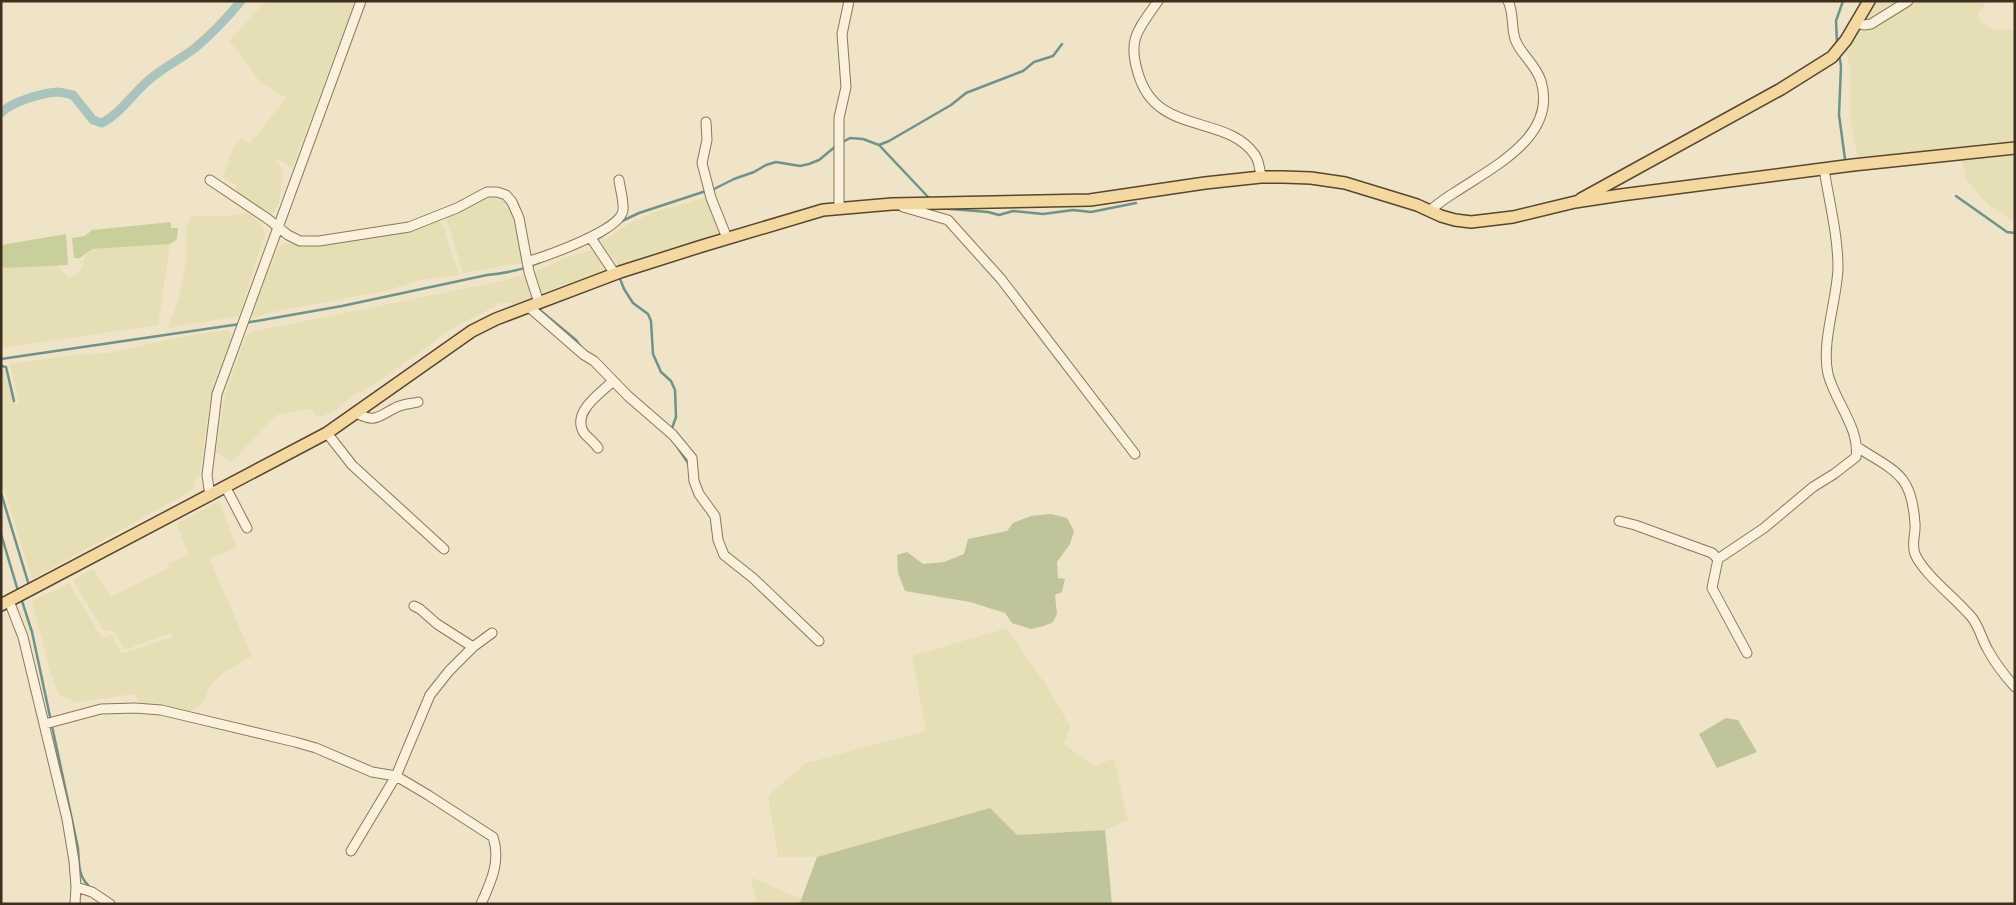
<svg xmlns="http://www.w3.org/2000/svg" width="2016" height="905" font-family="'Times New Roman',serif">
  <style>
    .farmland { fill: #e6deb5 }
    .green { fill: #c9cf9b }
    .cemetery { fill: #bfc49a }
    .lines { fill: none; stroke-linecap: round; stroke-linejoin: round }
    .stream { stroke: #6f938a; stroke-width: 2.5 }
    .canal { stroke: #a9c4bc; stroke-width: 9 }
    .minor-casing { stroke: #8d765c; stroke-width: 11 }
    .major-casing { stroke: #5b4430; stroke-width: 14 }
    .minor { stroke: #faf1dc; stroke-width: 9 }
    .major { stroke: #f3d9a0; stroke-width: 11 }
  </style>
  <rect width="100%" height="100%" fill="#f0e4c8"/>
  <path class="farmland" d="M266 1H355L292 168 282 161 274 159 283 170 279 202 274 213 271 214H267L235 192 237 186 223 177 233 148 241 139 250 144 286 98 260 82 245 60 229 41Z
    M1876 1H1987L1978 13 1981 22 1993 30 2015 29V140L1858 158 1850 118 1851 71 1846 51Z
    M2015 155V223L1989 205 1967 181 1962 161Z
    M485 197 502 200 510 207 524 262 463 273 446 217 461 207Z
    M707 197 720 232 718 235 619 267 601 242 632 222 654 212Z
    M248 213 262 225 265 234 239 316 168 328 179 298 186 262V228L191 216H226Z
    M439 221 443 226 459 275 420 280 385 291 267 313 253 319 252 314 279 246 286 243 307 245Z
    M170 244 158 325 1 348V266L5 268 57 265 69 279 79 273 87 253 92 249Z
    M592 250 605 270 538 294 531 274 565 258Z
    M525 274 532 300 514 305 508 302 499 303 494 307 468 320 441 335 433 343 362 392 356 393 336 410 323 416 316 417 313 412 312 409 276 415 232 462 216 453 225 394 246 336 250 332 503 281Z
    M227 330 231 333V338L215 379 207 417 200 472 199 477 195 478 193 490 32 579 1 479V369H4L14 404 19 403 10 364 67 356 108 353 186 336Z
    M219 501 237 548 209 558 252 656 226 671 211 685 201 706 188 712 167 706 141 704 134 694 76 702 63 697 58 693 49 667 32 601 69 583 102 638 112 635 122 654 163 640 171 638 173 640 171 633 125 650 114 631 103 630 73 580 93 569 111 597 169 568 168 564 189 554 176 524Z
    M1007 628 1046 685 1070 726 1064 744 1094 766 1114 758 1128 820 1105 830 1017 835 990 808 817 857H778L768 796 806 763 926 731 912 656Z
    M750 877 814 904H757Z"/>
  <path class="green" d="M171 222V228H178L177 239 170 244 92 249 80 258H74L72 238 85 236 92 230Z
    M66 234 68 265 5 268 1 266V245Z"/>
  <path class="cemetery" d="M1051 514 1067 518 1074 531 1070 544 1057 562 1058 578 1065 579 1062 592 1055 595 1057 614 1053 622 1044 626 1031 629 1012 623 1005 613 970 602 905 591 898 573 897 555 907 552 923 564 944 562 964 554 968 539 1007 531 1013 523 1031 516Z
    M1726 718 1738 720 1757 752 1717 768 1699 734Z
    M990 808 1017 835 1105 830 1112 904 800 903 817 857Z"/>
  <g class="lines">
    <path class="stream" d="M1837 43 1836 21 1843 1
      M1839 54 1841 66 1839 115 1845 159
      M841 143 850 138 863 139 879 145 930 199
      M879 145 889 141 951 105 966 93 1023 71 1034 62 1053 56 1062 44
      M712 190 734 179 754 172 766 165 776 162 800 166 809 164 819 160 836 146
      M1956 196 2007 232 2015 233
      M938 208 988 212 999 215 1013 211 1043 214 1073 210 1091 212 1136 203
      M620 222 639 213 706 191
      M596 240 608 232
      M619 276 624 289 633 303 648 314 651 321 653 354 661 372 671 381 675 390 676 417 671 431
      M538 306 541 311 576 340 581 347
      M245 323 342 306 487 275C508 273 528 269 547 259
      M1 359 240 324
      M1 366 6 367 7 371 14 401
      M676 445 688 463
      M1 493 28 582
      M1 534 18 591
      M21 598 32 632 78 848C79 861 78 876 88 885"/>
    <path class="canal" d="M1 113C11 102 42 93 57 92 62 92 68 94 73 95L93 120 102 123C121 113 133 93 150 79 164 67 181 59 195 48 212 34 227 18 241 1"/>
    <g class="minor-casing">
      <path id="minor" d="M1158 1C1139 29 1127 38 1138 73 1156 137 1226 113 1255 155 1259 161 1260 169 1261 177
        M1856 23 1864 25 1871 24 1908 1
        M706 122 707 140 702 163 711 198 727 238
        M210 180 268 219 288 235 300 241H319L409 227 457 208 487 192H497L506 195 512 202 519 218 529 272 539 303
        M903 207 948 220 1001 279 1135 454
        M839 209V118L846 87 842 34 849 1
        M1429 211C1437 205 1445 198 1454 193 1491 168 1558 137 1541 81 1535 63 1520 54 1515 39 1511 26 1514 13 1508 1
        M591 238 615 274
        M527 262C546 256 622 230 623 210 624 201 620 189 619 180
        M529 307 584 355 594 361 628 396 673 435 692 458 694 481 699 494 715 516 718 540 724 555 753 578 819 641
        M356 413C376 423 377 417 395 408 402 404 410 404 418 402
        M327 433 352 465 444 549
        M1857 447C1896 472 1912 474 1915 524 1916 534 1911 543 1915 554 1924 575 1958 600 1973 619 1980 629 1982 640 1988 650 1995 663 2005 676 2015 687
        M598 448C594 442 588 438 584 433 571 412 600 394 613 381
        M226 488 247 528
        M210 496 207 475 217 394 361 1
        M1619 521 1635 525 1712 553 1718 559
        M9 601 23 637 67 819 74 861 76 887 75 904
        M414 606 420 609 437 624 473 647
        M1747 653 1712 588 1718 559 1764 528 1813 487 1834 474 1856 457C1860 428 1835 402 1828 374 1821 343 1837 300 1838 268 1838 235 1829 201 1824 169
        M45 724 101 709 135 708 161 710 295 742 316 748 372 772 396 776 428 795 493 837C501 861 491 882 481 904
        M351 851 396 776 430 695 449 671 473 647 492 633
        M76 887 92 892 110 904"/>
    </g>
    <g class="major-casing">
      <path id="major" d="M1581 199 1781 89 1832 57 1846 40 1869 1
        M1 605 327 433 472 331 496 319 620 272 702 246 823 210 892 204 1090 200 1205 183 1261 177H1283L1311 178 1345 183 1417 205 1441 216 1455 220 1471 222 1513 217 1575 202 1621 195 1853 165 2015 148"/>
    </g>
    <use href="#minor" class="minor"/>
    <use href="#major" class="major"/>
  </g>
  <rect width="2016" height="905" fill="none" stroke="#3d2e20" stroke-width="5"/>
</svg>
